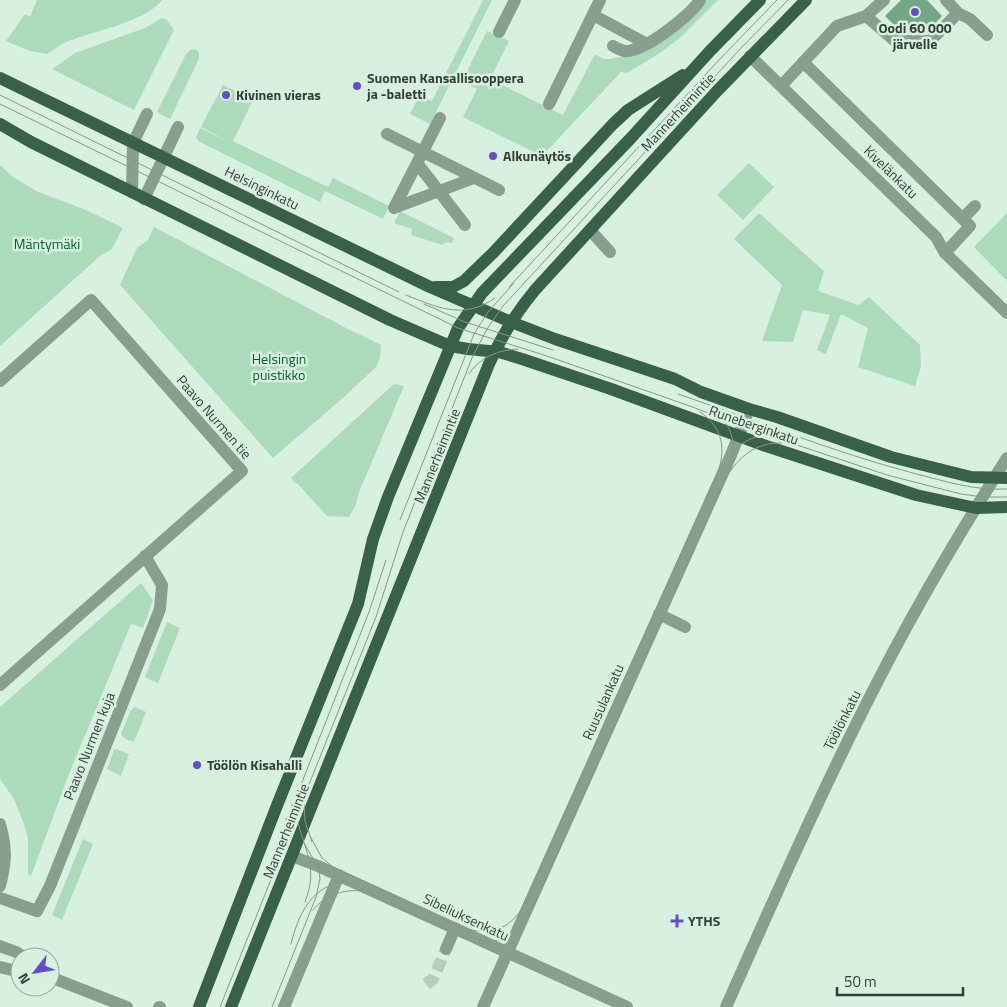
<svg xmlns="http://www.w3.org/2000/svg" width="1007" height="1007" font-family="'Titillium Web',sans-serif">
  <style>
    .green { fill: #acdbbc }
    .water { fill: #73a786 }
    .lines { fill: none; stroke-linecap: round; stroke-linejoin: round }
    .minor-tunnel { stroke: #b6ccbe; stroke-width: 12; stroke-dasharray: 12 6; stroke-linecap: butt }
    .minor { stroke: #889e8f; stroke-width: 12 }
    .major { stroke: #386147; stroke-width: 12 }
    .tram { stroke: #86988c; stroke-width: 1 }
    .poi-dot { fill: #644ec7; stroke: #d7f0df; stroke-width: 2 }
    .labels { text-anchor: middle; stroke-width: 5; stroke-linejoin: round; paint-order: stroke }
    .poi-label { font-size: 14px; font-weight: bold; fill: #343e38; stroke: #d7f0df; text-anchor: start }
    .street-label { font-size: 14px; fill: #343e38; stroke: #d7f0df }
    .park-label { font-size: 14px; fill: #005d34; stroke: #d7f0df }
  </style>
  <rect width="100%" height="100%" fill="#d7f0df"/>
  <path class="green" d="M37 0H162C144 23 91 31 64 43 58 46 53 50 47 54L30 51 6 41 25 14 30 17Z
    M483 0H492L430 124 410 114 419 95 432 101Z
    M706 0H718L681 37 660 53 627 73 621 72 542 156 463 117 477 89 462 81 487 31 509 41 490 79 563 115 595 54 603 59H610L639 53Z
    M162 18 166 19 174 30 134 110 52 69 75 53 145 28Z
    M191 49 197 50 199 53V59L170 119 157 112 186 54Z
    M223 85 253 100 233 141 328 187 333 178 389 206 383 219 325 191 320 202 200 142 196 138 200 128 231 143 201 127Z
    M749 163 774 187 743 220 717 195Z
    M0 165 13 177 38 192 86 210 123 228 111 250 101 255 0 346Z
    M400 211 454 238 452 243 446 242 442 245 411 235 412 229 394 223Z
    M759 213 824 271 818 291 859 305 869 297 920 345 921 366 915 386 858 367 868 328 841 314 826 354 817 350 830 315 803 310 793 342 762 341 782 285 734 239Z
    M1007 213V281L974 247Z
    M154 227 346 328 381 345 380 357 376 367 344 397 273 458 120 285 137 248 148 240Z
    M394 384 404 386 359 492 356 504 349 517 327 516 297 483H295L291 478Z
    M141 583 153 600 143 628 131 624 67 779 31 876 28 874V838L24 824 14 799 0 779V707Z
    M167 622 180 628 158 683 145 677Z
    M135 707 146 712 134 742 125 739 121 734 131 710Z
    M116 749 129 754 121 776 107 769 114 750Z
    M83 839 93 844 62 920 52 915Z"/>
  <path class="water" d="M901 0H927L942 16 927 32H901L885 16Z"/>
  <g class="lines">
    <path class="minor-tunnel" d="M426 984 433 979 446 949"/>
    <path class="minor" d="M958 13 970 19 987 35
      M593 15 647 44
      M866 16 895 41H930L958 13 946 0
      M499 32 515 0
      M613 46C616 48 621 50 624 51 643 53 690 16 700 0
      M750 56 936 237 945 253 1007 313
      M803 62 970 226 945 253
      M781 86 837 26 866 16 884 0
      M549 104 600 0
      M387 134 499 190
      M417 163 465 225
      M132 192 133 143 147 114
      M144 199 178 127
      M394 208 440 118
      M394 208 474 178
      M963 218 975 206
      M590 230 610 252
      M0 381 91 300 242 471 0 685
      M659 614 685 627
      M0 824C7 849 6 862 0 886
      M292 856 318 866 627 1007
      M0 898 37 911 50 886 160 609 162 585 145 556
      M0 946 16 952 24 957
      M446 949 455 928
      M0 967 20 972
      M50 977 127 1007
      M159 1007H160
      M284 1007 339 875
      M483 1007 731 455 749 409
      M726 1007C779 888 831 769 892 654 927 588 967 521 1007 458"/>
    <path class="major" d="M0 78 430 287 511 322 555 339 675 379 701 392 749 409 777 417 891 457 971 477 1007 478
      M0 124 31 142 390 320 450 346 468 349 499 352 522 359 611 389 766 446 916 495 976 508 1007 507
      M435 287H453L464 281 493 253 613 124 628 110 683 75
      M199 1007 276 808 358 604 373 539 388 497 458 328 482 293 631 138 710 51 760 0
      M231 1007 489 364C501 337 516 313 535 290L718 90 806 0"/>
    <path class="tram" d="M0 95 399 292
      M0 104 458 328 544 355 687 405 770 436 887 475 961 494 983 497H1007
      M509 287 719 60 777 0
      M406 295C438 308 464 320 495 298
      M424 304 465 322 553 350
      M469 374C480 357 498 350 518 349
      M678 394C757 421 833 452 913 473 944 481 975 491 1007 489
      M722 418C735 433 736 451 729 469
      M730 454C740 443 752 437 766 434
      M400 520 474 334 488 312 514 283
      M304 803 305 821 312 842
      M297 818C304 851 319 866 305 902
      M310 836 322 858 333 867 462 928C493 936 511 929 527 901L609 712 717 475C726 449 724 429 700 412
      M304 843 315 862 331 875 459 935C477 941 503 946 518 930 524 924 528 915 533 907L726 478C738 457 756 442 782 443
      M273 856 369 612 386 560
      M313 910C325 895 343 889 362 891
      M291 944C298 915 312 884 346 882
      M220 1007 376 617 403 532 472 358 487 329 503 306 742 47 788 0
      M272 1007 316 897 320 879 318 864"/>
  </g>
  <g class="poi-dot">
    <circle cx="915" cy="12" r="5"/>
    <circle cx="357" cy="86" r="5"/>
    <circle cx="226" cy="95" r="5"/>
    <circle cx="493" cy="156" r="5"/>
    <circle cx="197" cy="765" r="5"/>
    <path d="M674.5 913.5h5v5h5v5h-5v5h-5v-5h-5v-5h5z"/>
  </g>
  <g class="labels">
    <g class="poi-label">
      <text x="915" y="33" text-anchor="middle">Oodi 60 000<tspan x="915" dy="16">järvelle</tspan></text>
      <text x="367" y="83">Suomen Kansallisooppera<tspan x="367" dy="16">ja -baletti</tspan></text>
      <text x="236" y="100">Kivinen vieras</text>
      <text x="503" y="161">Alkunäytös</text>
      <text x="207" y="770">Töölön Kisahalli</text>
      <text x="688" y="926">YTHS</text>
    </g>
    <g class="street-label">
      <text transform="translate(678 112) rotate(-47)" y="5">Mannerheimintie</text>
      <text transform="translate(891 172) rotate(44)" y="5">Kivelänkatu</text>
      <text transform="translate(262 188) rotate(26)" y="5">Helsinginkatu</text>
      <text transform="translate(214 417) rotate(49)" y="5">Paavo Nurmen tie</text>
      <text transform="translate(754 425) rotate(19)" y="5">Runeberginkatu</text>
      <text transform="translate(437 456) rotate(-68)" y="5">Mannerheimintie</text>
      <text transform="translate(603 702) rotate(-66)" y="5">Ruusulankatu</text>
      <text transform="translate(842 720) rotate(-63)" y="5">Töölönkatu</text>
      <text transform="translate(89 746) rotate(-68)" y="5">Paavo Nurmen kuja</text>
      <text transform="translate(286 831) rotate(-68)" y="5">Mannerheimintie</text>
      <text transform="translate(466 917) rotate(25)" y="5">Sibeliuksenkatu</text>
    </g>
    <g class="park-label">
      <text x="47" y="249">Mäntymäki</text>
      <text x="279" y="364">Helsingin<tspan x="279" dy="16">puistikko</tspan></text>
    </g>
  </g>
  <g transform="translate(35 972) rotate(239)"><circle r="24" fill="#d7f0df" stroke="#96a99c"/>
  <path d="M0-4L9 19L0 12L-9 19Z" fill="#644ec7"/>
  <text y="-8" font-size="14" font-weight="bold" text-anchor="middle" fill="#343e38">N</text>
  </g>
  <path d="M837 987v8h126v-8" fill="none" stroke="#343e38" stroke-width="2.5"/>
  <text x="844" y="987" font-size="15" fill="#343e38" stroke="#d7f0df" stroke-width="4" paint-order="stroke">50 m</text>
</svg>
